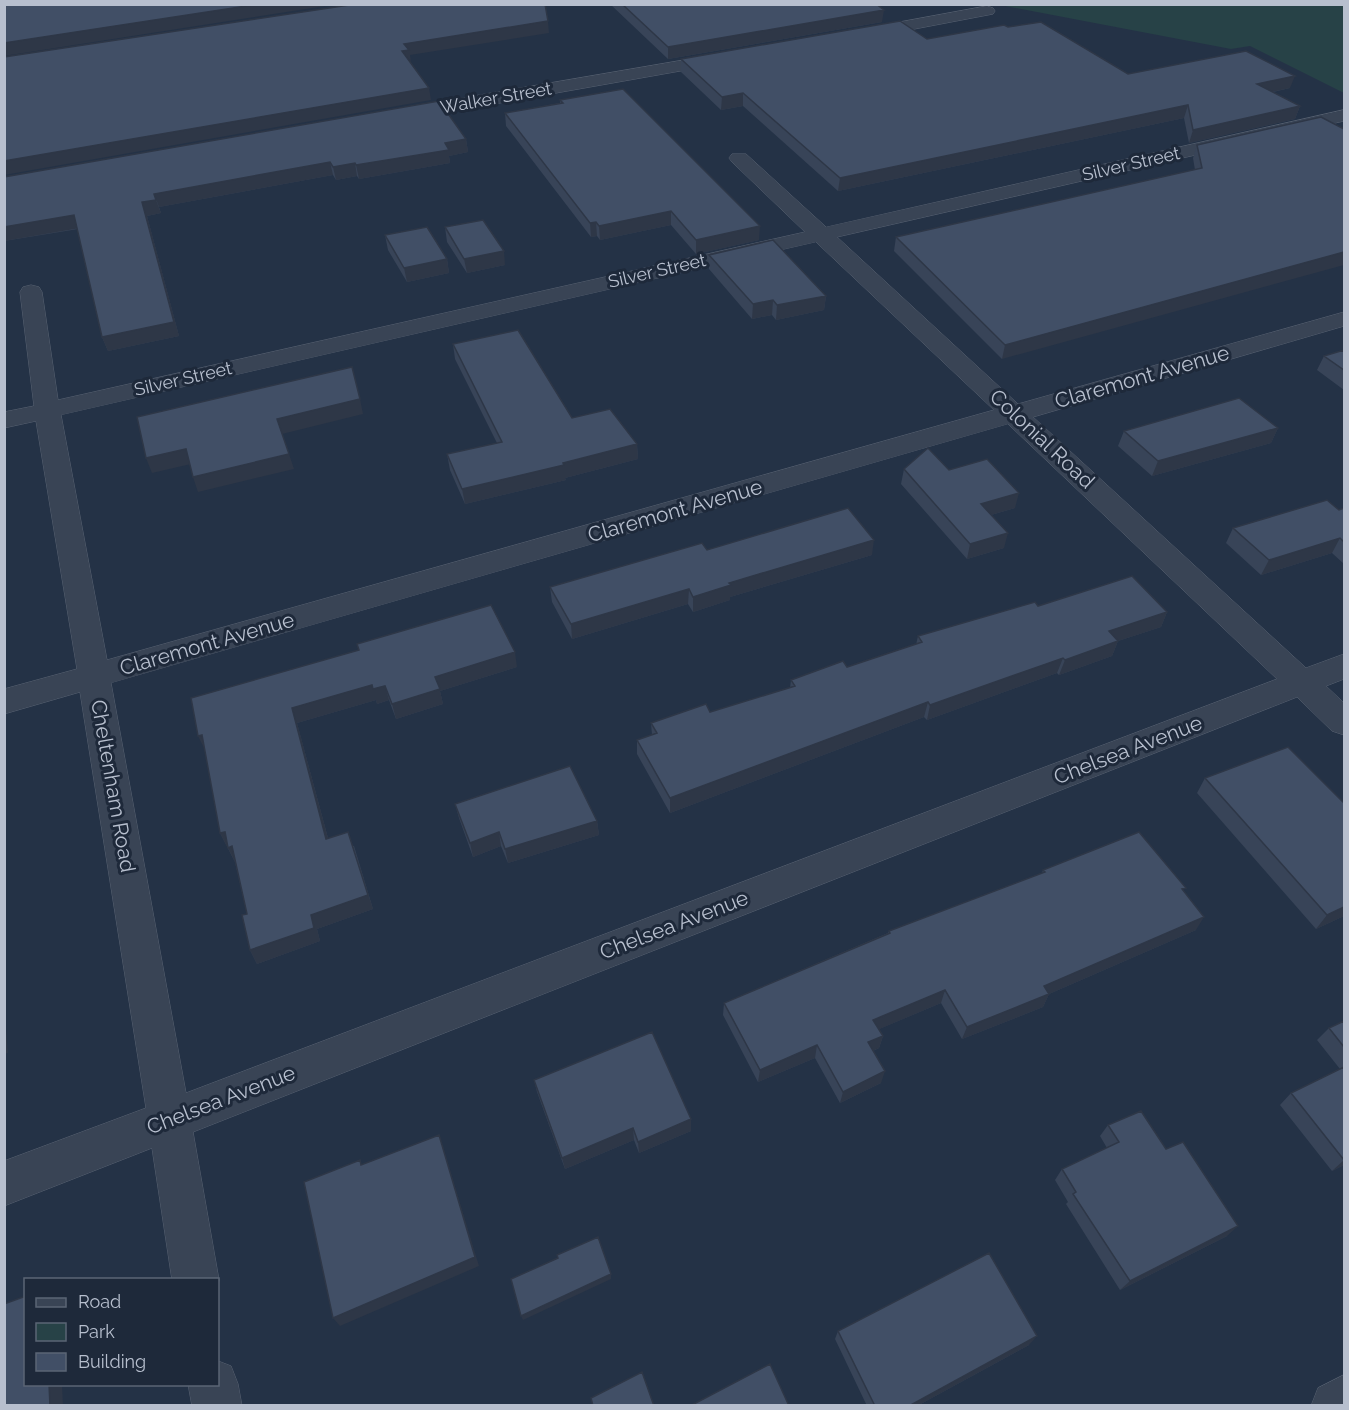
<svg xmlns="http://www.w3.org/2000/svg" width="1349" height="1410" font-family="Raleway,sans-serif">
  <style>
    .green { fill: #274247 }
    .lines { fill: none; stroke-linecap: round; stroke-linejoin: round }
    .street-casing { stroke: #586272; stroke-width: 1 }
    .street { fill: #394455; fill-rule: evenodd }
    .wall { fill: #384458 }
    .shaded-wall { fill: #2e3747 }
    .building { fill: #414f66; stroke: #2e3747; stroke-width: 1.5 }
    .labels { text-anchor: middle; stroke-width: 6; stroke-linejoin: round; paint-order: stroke }
    .far-street-label { font-size: 18px; fill: #b7bfce; stroke: #1e293a }
    .street-label { font-size: 21px; fill: #b7bfce; stroke: #1e293a }
  </style>
  <rect width="100%" height="100%" fill="#243246"/>
  <path class="green" d="M1000 5H1344V93L1250 46 1231 49Z"/>
  <g class="lines">
    <g class="street-casing">
      <path id="street" d="M987 6 993 8 995 11 993 14 862 39 854 34 862 29Z
        M725 53 731 54 734 58 731 62 398 121 391 119 389 115 391 111 398 109Z
        M1344 110V121L837 237 1018 404 1344 312V326L1033 417 1306 668 1344 654V679L1326 686 1344 703V735L1332 731 1297 697 193 1132 219 1280 218 1285V1280H172L152 1148 4 1206V1161L146 1108 80 692 4 714V689L77 669 36 421 4 428V412L34 406 20 292 23 287 31 285 39 287 42 292 58 400 805 232 732 162 729 158 732 154H746L826 227ZM816 242 994 410 107 660 61 415ZM1008 424 1277 679 186 1093 111 683Z
        M218 1361 231 1366 238 1384 242 1406H192L188 1384H218Z
        M1344 1375V1406H1311L1318 1388Z"/>
    </g>
    <use href="#street" class="street"/>
  </g>
  <path class="wall" d="M610 4H876L882 22 668 59Z
    M1008 27 1128 74 1290 88 1273 92 1300 106 1295 119 1189 143 1184 118 838 191 743 106 721 110 681 72V59L927 39Z
    M560 100 759 240 696 254 671 225 600 240 597 236 591 237 506 126 505 113 560 103Z
    M1321 117 1002 359 894 251 896 237 1195 170 1193 158 1197 145Z
    M466 139 468 152 449 156 450 163 359 179 357 176 336 180 333 175 159 207 161 213 147 216 179 336 108 351 102 337 78 229 4 241V177Z
    M445 227 505 265 467 273 447 242Z
    M385 235 447 259 449 273 407 282 388 250Z
    M709 255 826 296 824 310 776 320 772 315 752 319 709 269Z
    M453 344 572 418 637 444 638 459 565 478 566 480 465 504 450 470 447 454 497 443 455 359Z
    M1344 350V390L1317 370 1324 356Z
    M1278 428 1271 443 1152 476 1118 446 1124 431Z
    M904 469 949 470 1015 508 991 515 1004 548 967 559 901 484Z
    M1344 508V564L1332 553 1261 575 1226 543 1233 528 1339 510Z
    M707 550 872 555 730 597V600L693 612 688 604 572 639 552 602 550 587Z
    M1038 606 1167 612 1161 627 1118 641 1112 656 1059 675 1057 673 927 720 924 717 670 813 637 754V740L652 735 651 723 710 712 790 688 791 680 847 667 916 645 918 636Z
    M517 667 440 691 443 704 396 719 389 700 377 704 376 700 297 723 328 838 354 846 373 909 317 929 320 941 257 964 250 950 247 914 235 862 220 833 205 750 191 698Z
    M1205 778 1344 916 1316 929 1197 793Z
    M455 804 597 821 599 835 508 863 501 846 473 857 459 818Z
    M1043 870 1183 891 1196 930 1049 994 1043 1007 962 1039 941 1003 879 1029 883 1036 879 1048 873 1051 881 1083 840 1103 815 1058 758 1082 723 1015 724 1003 888 933 889 931 1042 873Z
    M1344 1021V1165L1332 1171 1280 1105 1291 1093 1340 1069 1317 1040 1329 1028Z
    M534 1080 691 1119V1131L639 1153 634 1140 565 1169 537 1092Z
    M1108 1125 1166 1149 1227 1236 1120 1290 1066 1204 1068 1202 1055 1180 1062 1169 1107 1148 1100 1136Z
    M838 1331 1029 1345 917 1406H867L835 1339Z"/>
  <path class="shaded-wall" d="M259 4H338L4 56V43Z
    M884 10 882 22 668 59V47Z
    M548 21 549 33 410 55 411 62 402 51 404 44Z
    M1295 76 1290 88 1253 96 1257 84Z
    M429 88 431 100 4 175V161Z
    M743 93V106L721 110 722 97Z
    M1188 105 1184 118 838 191 840 178Z
    M1300 106 1295 119 1189 143 1193 130Z
    M466 139 468 152 449 156 450 163 359 179 356 165 445 143Z
    M330 162 333 175 159 207 154 194Z
    M355 163 357 176 336 180 333 167Z
    M156 200 161 213 147 216 179 336 108 351 102 337 142 202Z
    M671 211V225L600 240 599 226Z
    M74 215 80 228 4 241V227Z
    M596 222 597 236 591 237 590 223Z
    M760 226 759 240 696 254V240Z
    M504 251 505 265 467 273 464 259Z
    M1344 252V265L1002 359 1005 345Z
    M447 259 449 273 407 282 404 268Z
    M826 296 824 310 776 320 777 305Z
    M773 300 772 315 752 319 753 304Z
    M360 399 363 414 282 434 277 419Z
    M1278 428 1271 443 1152 476 1158 461Z
    M637 444 638 459 565 478 566 480 465 504 462 489Z
    M186 449 191 464 152 473 146 458Z
    M289 454 294 469 198 492 193 477Z
    M1019 493 1015 508 977 519 981 504Z
    M1008 533 1004 548 967 559 970 544Z
    M1340 538 1332 553 1261 575 1269 560Z
    M874 540 872 555 730 597V600L693 612V597L729 583Z
    M689 589 688 604 572 639 571 624Z
    M1167 612 1161 627 1118 641 1112 656 1059 675 1065 660 1109 631Z
    M515 652 517 667 440 691 443 704 396 719 392 704 435 677Z
    M1063 658 1057 673 927 720 930 705Z
    M372 685 376 700 297 723 332 853 326 839 292 708Z
    M385 686 389 700 377 704 373 689Z
    M928 702 924 717 670 813V798Z
    M202 735 205 750 198 736Z
    M597 821 599 835 508 863 505 849Z
    M225 832 232 846 227 847 220 833Z
    M348 832 373 909 317 929 320 941 257 964 250 950 311 915Z
    M499 832 501 846 473 857 470 843Z
    M232 846 235 862 228 848Z
    M1344 907V916L1316 929 1327 915Z
    M1204 917 1196 930 1049 994 1043 1007 962 1039 967 1027 1044 986Z
    M945 990 941 1003 870 1033 873 1020Z
    M4 1008 8 1053 4 1054Z
    M883 1036 879 1048 864 1055 868 1042Z
    M817 1045 815 1058 758 1082 760 1070Z
    M885 1071 881 1083 840 1103 843 1092Z
    M691 1119V1131L639 1153 638 1142Z
    M633 1128 634 1140 565 1169 562 1158Z
    M439 1135 443 1147 479 1266 340 1326 333 1318Z
    M1344 1160V1165L1332 1171Z
    M1238 1226 1227 1236 1120 1290 1130 1281Z
    M611 1274V1279L523 1320 521 1316Z
    M1037 1336 1029 1345 917 1406H909Z
    M49 1384H62L63 1406H50Z"/>
  <path class="building" d="M4 4H259L4 43Z
    M356 4H545L548 21 404 44 409 50 402 51 429 88 4 161V57Z
    M622 4H876L884 10 668 47Z
    M900 21 927 39 1004 25 1008 27 1041 22 1128 74 1246 51 1295 76 1257 84 1300 106 1193 130 1188 105 840 178 743 93 722 97 681 59Z
    M623 89 760 226 696 240 671 211 599 226 596 222 590 223 505 113 563 103 560 100Z
    M439 101 466 139 445 143 449 150 356 165 355 163 333 167 330 162 154 194 156 200 142 202 174 322 102 337 74 215 4 227V177Z
    M1321 117 1344 129V252L1005 345 896 237 1202 168 1197 145Z
    M483 220 504 251 464 259 445 227Z
    M427 227 447 259 404 268 385 235Z
    M773 240 826 296 777 305 773 300 753 304 709 255Z
    M518 330 572 418 610 409 637 444 563 463 564 465 462 489 447 454 502 442 453 344Z
    M1344 350V370L1324 356Z
    M352 367 360 399 277 419 289 454 193 477 186 449 146 458 137 417Z
    M1239 398 1278 428 1158 461 1124 431Z
    M928 448 949 470 987 459 1019 493 981 504 1008 533 970 544 904 469Z
    M1327 500 1339 510 1344 508V542L1340 538 1269 560 1233 528Z
    M848 508 874 540 729 583 731 585 693 597 689 589 571 624 550 587 702 543 707 550Z
    M1132 576 1167 612 1109 631 1118 641 1065 660 1063 658 930 705 928 702 670 798 637 740 657 733 651 723 706 704 710 712 795 686 791 680 843 661 847 667 922 642 918 636 1035 602 1038 606Z
    M491 605 515 652 435 677 440 689 392 704 385 686 373 689 372 685 292 708 326 839 348 832 368 895 311 915 314 928 250 950 242 915 247 914 232 846 228 848 225 832 220 833 202 735 198 736 191 698 359 650 357 644Z
    M1288 747 1344 803V907L1327 915 1205 778Z
    M570 766 597 821 505 849 499 832 470 843 455 804Z
    M1139 832 1186 888 1182 889 1204 917 1044 986 1049 994 967 1027 945 990 873 1020 883 1036 868 1042 885 1071 843 1092 817 1045 760 1070 724 1003 890 933 889 931 1045 872 1043 870Z
    M1344 1021V1047L1329 1028Z
    M652 1032 691 1119 638 1142 633 1128 562 1158 534 1080Z
    M1344 1067V1160L1291 1093Z
    M1141 1111 1166 1149 1183 1142 1238 1226 1130 1281 1073 1194 1076 1192 1062 1169 1119 1142 1108 1125Z
    M439 1135 475 1257 333 1318 304 1182 360 1160 361 1165Z
    M598 1237 611 1274 521 1316 511 1279 558 1258 557 1255Z
    M989 1253 1037 1336 909 1406H875L838 1331Z
    M26 1296V1384H49L50 1406H4V1304Z
    M770 1364 789 1406H690Z
    M642 1372 654 1406H593L591 1398Z"/>
  <g class="labels">
    <g class="far-street-label">
      <text transform="translate(496 98) rotate(-10)" y="6">Walker Street</text>
      <text transform="translate(1131 164) rotate(-13)" y="6">Silver Street</text>
      <text transform="translate(657 271) rotate(-13)" y="6">Silver Street</text>
      <text transform="translate(183 379) rotate(-13)" y="6">Silver Street</text>
    </g>
    <g class="street-label">
      <text transform="translate(1142 377) rotate(-16)" y="7">Claremont Avenue</text>
      <text transform="translate(1042 439) rotate(43)" y="7">Colonial Road</text>
      <text transform="translate(675 511) rotate(-16)" y="7">Claremont Avenue</text>
      <text transform="translate(207 644) rotate(-16)" y="7">Claremont Avenue</text>
      <text transform="translate(1128 750) rotate(-21)" y="7">Chelsea Avenue</text>
      <text transform="translate(113 786) rotate(80)" y="7">Cheltenham Road</text>
      <text transform="translate(674 925) rotate(-21)" y="7">Chelsea Avenue</text>
      <text transform="translate(221 1100) rotate(-21)" y="7">Chelsea Avenue</text>
    </g>
  </g>
  <rect width="1349" height="1410" fill="none" stroke="#b7bfce" stroke-width="12"/>
  <rect x="24" y="1278" width="195" height="108" fill="#1e293a" stroke="#5b6575" stroke-width="1.5"/>
  <rect x="36" y="1298" width="30" height="9" fill="#394455" stroke="#5b6575" stroke-width="1.5"/>
  <text x="78" y="1308" font-size="18" fill="#b7bfce">Road</text>
  <rect x="36" y="1323" width="30" height="18" fill="#274247" stroke="#5b6575" stroke-width="1.5"/>
  <text x="78" y="1338" font-size="18" fill="#b7bfce">Park</text>
  <rect x="36" y="1353" width="30" height="18" fill="#414f66" stroke="#5b6575" stroke-width="1.5"/>
  <text x="78" y="1368" font-size="18" fill="#b7bfce">Building</text>
</svg>
